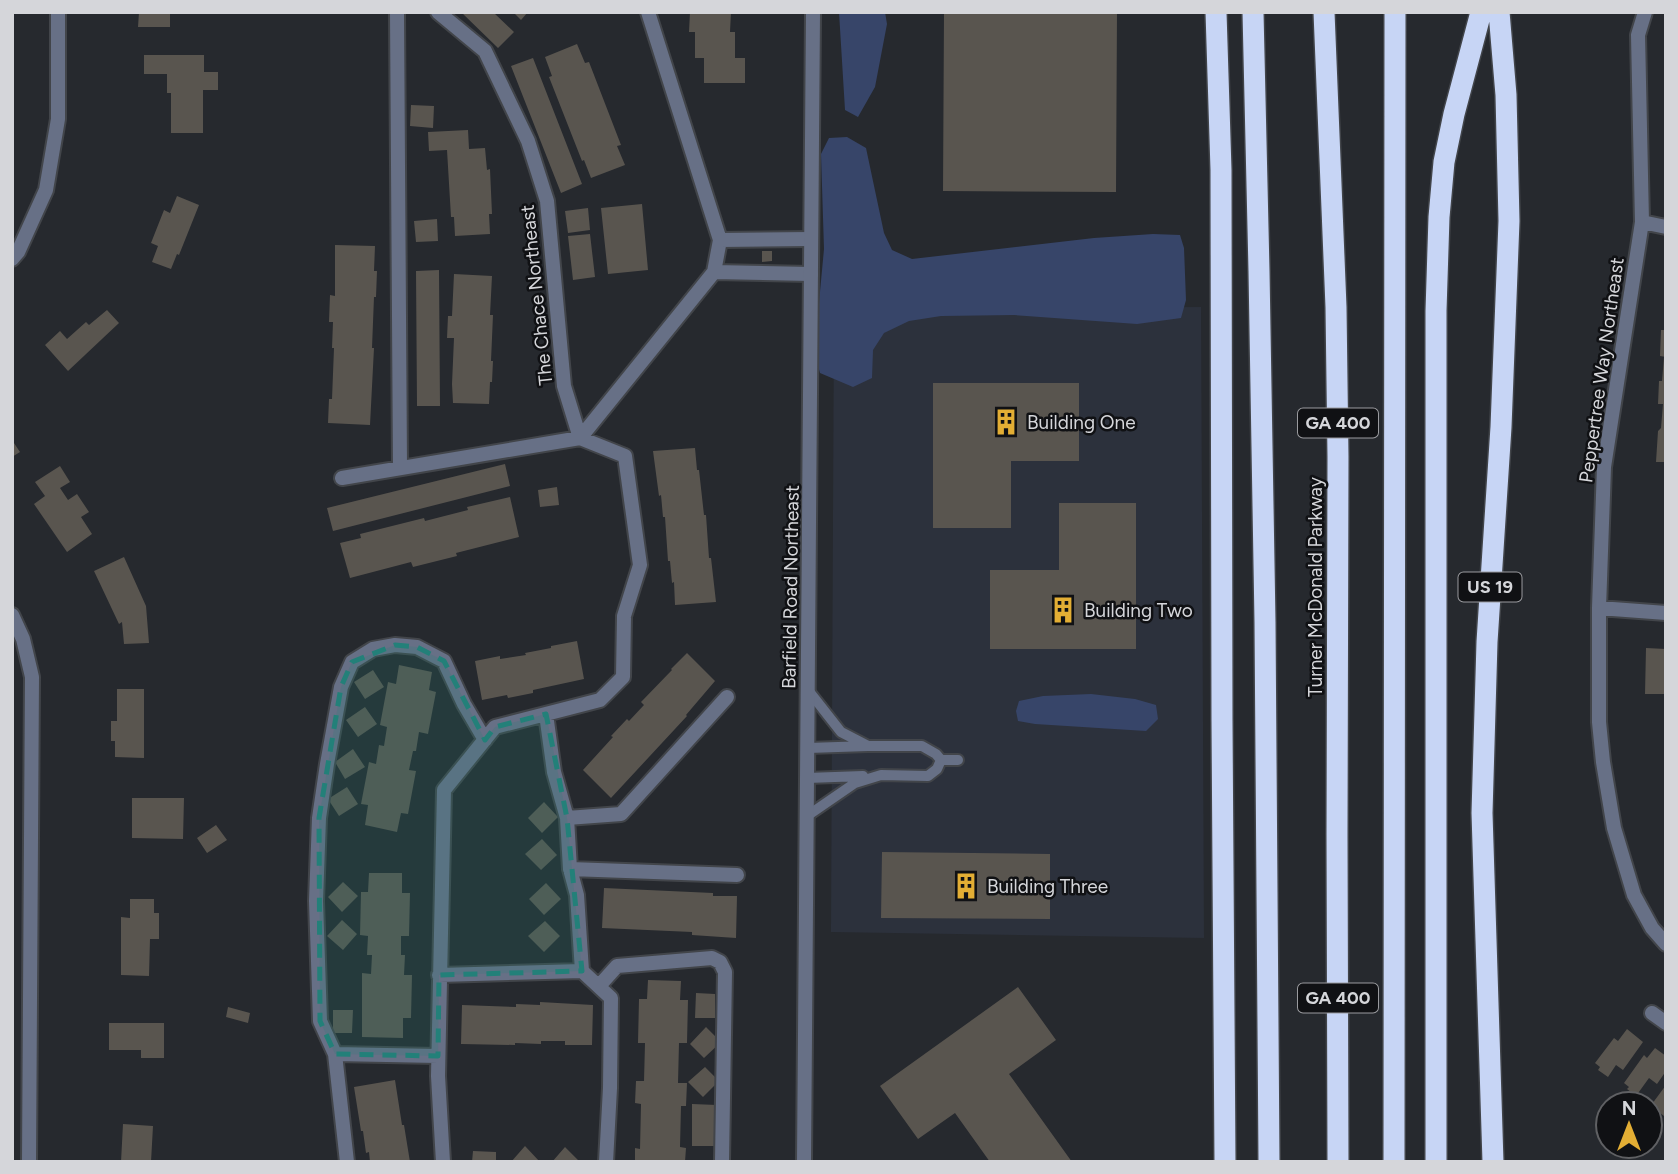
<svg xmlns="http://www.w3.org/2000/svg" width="1678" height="1174" font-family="Figtree,sans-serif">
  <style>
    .built { fill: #2c313c }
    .green { fill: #374569 }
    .building { fill: #59554f }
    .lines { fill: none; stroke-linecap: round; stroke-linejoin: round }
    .service-casing { stroke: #42454a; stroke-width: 14 }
    .minor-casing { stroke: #42454a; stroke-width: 18 }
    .tertiary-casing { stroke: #42454a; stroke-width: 18 }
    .motorway-casing { stroke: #42454a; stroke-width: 24 }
    .service { stroke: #677086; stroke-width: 10 }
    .minor { stroke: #677086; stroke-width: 14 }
    .tertiary { stroke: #677086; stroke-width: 14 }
    .motorway { stroke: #c7d5f5; stroke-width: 21 }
    .marked { fill: #238079; fill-opacity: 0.2; stroke: #238079; stroke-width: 5; stroke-dasharray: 14 9; stroke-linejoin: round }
    .labels { text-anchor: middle; stroke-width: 5; stroke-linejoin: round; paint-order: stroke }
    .shield { fill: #101114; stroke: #9a9b9f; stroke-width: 2 }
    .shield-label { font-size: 18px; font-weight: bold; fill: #d5d6da }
    .street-label { font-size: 19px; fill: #d5d6da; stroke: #101114 }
    .poi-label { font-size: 19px; fill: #d5d6da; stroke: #101114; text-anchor: start }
  </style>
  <rect width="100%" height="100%" fill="#26292e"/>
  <path class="built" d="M1201 307 1204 938 831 932 834 309Z"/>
  <path class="green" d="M839 12H885L887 24 875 87 858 117 845 110Z
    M847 137 866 148 884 233 892 250 912 259 1094 238 1153 234 1180 235 1184 248 1186 300 1181 318 1137 324 1014 315 941 316 909 321 884 333 873 350 872 378 853 387 820 373 817 362 818 313 824 249 821 154 829 138Z
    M1091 694 1135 699 1156 705 1158 719 1146 731 1035 724 1018 721 1016 711 1019 701 1043 696Z"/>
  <path class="building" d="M139 12H170V27H138Z
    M461 12H493L514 32 498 48Z
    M513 12H528L521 20Z
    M690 12H731L730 32H735V58H745V83H704V58H695V32H689Z
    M944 12H1117L1116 192 943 191Z
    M577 44 585 63 589 62 621 145 617 146 625 165 591 178 584 160 582 161 549 77 552 76 545 57Z
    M144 55H204V72H218V90H203V133H171V93H167V74H144Z
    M533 58 582 184 561 193 511 66Z
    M411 105 434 106 433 128 410 126Z
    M468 130 469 149 485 148 487 170 490 169 492 214H489L490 234 455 236 454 217H451L447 150 429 151 428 132Z
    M177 196 199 205 179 255 177 254 171 269 152 262 158 246 151 243 164 210 170 213Z
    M642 204 648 270 608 274 601 208Z
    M588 208 590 230 568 233 565 211Z
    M437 219 438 241 416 242 414 221Z
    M590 234 595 277 573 280 568 236Z
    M335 245 375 246 374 271H377L376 297H374L372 348H374L370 425 328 423 329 399H332L334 348H332L333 322H329L330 295 335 296Z
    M762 251H772V261L762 262Z
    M439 270 440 406H417L416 271Z
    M454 274 492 276 490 315H493L491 361H493L492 382H490L489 404 453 403 452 384 454 338H447L448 316H452Z
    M107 310 119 323 68 371 45 345 60 331 67 339 86 322 89 325Z
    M1661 330H1666V357L1660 356Z
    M1664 357H1666V462H1656L1658 431 1661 428 1663 404H1658L1659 381H1662Z
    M933 383H1079V461H1011V528H933Z
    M12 440 20 452 12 457Z
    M695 448 697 470H699L704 515H706L709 558H711L716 602 675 605 674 582 672 583 670 561H668L665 517H663L661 495 659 496 653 451Z
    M505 464 510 486 333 531 327 508Z
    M60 466 70 482 60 488 68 500 77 494 89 512 81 517 92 534 67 552 34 504 45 496 35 482Z
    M557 487 559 505 540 507 538 490Z
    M510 497 519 537 456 553 457 556 413 567 411 562 350 578 340 543 361 538 360 534 424 518 425 521 468 510 467 507Z
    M1059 503H1136V649H990V570H1059Z
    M124 557 146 606 149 643 124 644 122 622 119 624 94 571Z
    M577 641 584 679 533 690V693L508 698 507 695 482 700 475 661 500 656V659L526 655 525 653 551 648V646Z
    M1646 648 1666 649V694H1645Z
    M687 653 715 681 686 715 687 716 611 798 583 770 613 737 611 736 627 719 629 721 644 705 641 702 672 670 671 669Z
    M399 665 432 672 429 690 436 692 428 734 419 732 416 751H413L409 770 416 771 408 814 401 813 397 832 365 825 368 805 361 804 369 762 376 764 379 745 384 746 387 727 380 725 388 682 396 684Z
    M373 670 384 687 365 699 354 682Z
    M117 689H144V758L115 757V741H111V721H117Z
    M365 707 377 724 358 737 346 720Z
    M353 749 365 767 345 779 335 762Z
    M347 787 358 804 339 816 328 799Z
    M132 798H184L183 839 132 838Z
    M544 802 558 817 542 833 528 818Z
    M216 825 227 840 207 853 197 838Z
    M542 839 557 855 541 870 525 854Z
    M882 852 1050 854V919L881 918Z
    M369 873H402V893H410L409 936H401V955H405L404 975H412L411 1018H403V1038L362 1037V973L371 974 372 955H367L368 936 360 935 361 892H368Z
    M343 882 358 896 342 912 328 897Z
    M546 883 561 899 544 915 529 899Z
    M604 888 713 893V896H737L736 938 692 935V932L602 928Z
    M130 899H154V913H159V939H150L149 976 121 975V917L130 918Z
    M342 920 357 934 343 950 327 936Z
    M545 921 560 936 544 952 528 936Z
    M648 980 681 981 680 1000H688L687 1043H679L678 1083H687L686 1106H681L680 1147 686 1148 685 1162H635V1148L640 1149 641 1104 635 1103 636 1081H644L645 1043H638L639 999H647Z
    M1018 987 1056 1040 1009 1074 1072 1162H990L955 1113 918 1139 880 1086Z
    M696 993 715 994V1018H695Z
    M540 1002 593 1005 592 1045H565V1041H541V1044L515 1043V1045L461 1044 462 1005 516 1007V1004L540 1005Z
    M228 1007 250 1013 248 1023 226 1017Z
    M333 1010H353L352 1033H333Z
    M109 1023H164V1058H141V1050H109Z
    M706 1027 721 1042 704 1058 690 1044Z
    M1627 1029 1643 1042 1623 1070 1616 1065 1608 1077 1598 1070 1600 1067 1595 1063 1614 1038 1618 1041Z
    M1655 1048 1666 1056V1071L1657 1084 1649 1078 1636 1096 1627 1089 1629 1087 1624 1083 1644 1055 1647 1058Z
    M705 1067 719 1081 703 1097 688 1082Z
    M395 1080 402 1125H404L410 1162H370L369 1152 366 1153 363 1131H361L354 1087Z
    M1666 1085V1114L1664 1116 1655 1109 1657 1107 1652 1104Z
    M692 1104 717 1105 716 1146H692Z
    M123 1124 153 1126 151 1162H121Z
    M525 1146 540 1162H511Z
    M565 1147 580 1162H552Z
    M473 1151 496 1152V1162H472Z"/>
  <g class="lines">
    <g class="service-casing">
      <path id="service" d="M808 690 841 732 868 746H922L936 754 941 760H958
        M808 748 868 746
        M807 778 863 776
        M807 816 855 783 881 775 928 776 937 769 941 760"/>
    </g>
    <g class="minor-casing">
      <path id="minor" d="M397 12 400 468
        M438 12 485 51 528 141 547 201 564 386 580 438 625 456 640 565 624 616 623 677 600 700 495 727 444 790 438 1076 443 1162
        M1645 12 1638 35 1642 222 1604 467 1599 608V722L1603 762 1614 828 1634 895 1652 928 1666 944
        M1642 222 1666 227
        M720 240 811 239
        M12 259 18 252 46 190 58 119V12
        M714 272 811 274
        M342 478 580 438 714 272 720 240 648 12
        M1599 608 1666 613
        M12 615 23 639 32 677 29 1162
        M546 714 554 772 567 818 570 869 577 895 582 971 611 998 610 1088 606 1162
        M567 818 621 814 727 697
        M570 869 737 875
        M439 975 582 971
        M599 986 617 966 712 958 720 962 725 972 722 1162
        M1652 1013 1666 1023
        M335 1054 320 1021 316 901 319 818 327 764 341 687 352 662 373 649 395 645 417 647 444 661 464 704 485 740
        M347 1162 335 1054 438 1056"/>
    </g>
    <g class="tertiary-casing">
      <path id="tertiary" d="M804 1162 813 12"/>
    </g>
    <g class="motorway-casing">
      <path id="motorway" d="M1216 12 1221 170 1222 721 1225 1162
        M1253 12 1259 271 1265 622 1269 1162
        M1324 12 1336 307 1338 457 1337 834 1338 1162
        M1394 1162 1395 12
        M1436 1162V311L1439 217 1444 162 1454 114 1481 12
        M1493 1162 1482 813 1487 642 1501 427 1509 221 1506 95 1499 12"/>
    </g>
    <use href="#service" class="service"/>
    <use href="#minor" class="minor"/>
    <use href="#tertiary" class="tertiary"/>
    <use href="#motorway" class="motorway"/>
  </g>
  <path class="marked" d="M395 645 417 647 444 661 485 740 495 727 546 714 567 818 582 971 439 975 438 1056 335 1054 320 1021 319 818 341 687 352 662Z"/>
  <defs>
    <g id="building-bare" transform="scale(2.1)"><path d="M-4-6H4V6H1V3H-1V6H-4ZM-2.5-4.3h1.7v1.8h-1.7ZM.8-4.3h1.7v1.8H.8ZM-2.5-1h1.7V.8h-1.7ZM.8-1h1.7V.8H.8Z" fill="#e3ae34" stroke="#101114" stroke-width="2.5" paint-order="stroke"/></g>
  </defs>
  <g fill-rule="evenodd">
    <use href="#building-bare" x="1006" y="422"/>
    <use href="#building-bare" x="1063" y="610"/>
    <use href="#building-bare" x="966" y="886"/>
  </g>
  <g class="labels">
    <g class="shield">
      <rect x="1298" y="408.5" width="80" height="29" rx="5"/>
      <rect x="1458.5" y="572.5" width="63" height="29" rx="5"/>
      <rect x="1298" y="983.5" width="80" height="29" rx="5"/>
    </g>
    <g class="shield-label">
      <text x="1338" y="429">GA 400</text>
      <text x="1490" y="593">US 19</text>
      <text x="1338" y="1004">GA 400</text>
    </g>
    <g class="street-label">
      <text transform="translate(536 295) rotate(-96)" y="7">The Chace Northeast</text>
      <text transform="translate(1601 370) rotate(-82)" y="7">Peppertree Way Northeast</text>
      <text transform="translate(790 587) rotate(-89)" y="7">Barfield Road Northeast</text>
      <text transform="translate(1315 587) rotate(-90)" y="7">Turner McDonald Parkway</text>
    </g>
    <g class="poi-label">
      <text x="1027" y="429">Building One</text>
      <text x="1084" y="617">Building Two</text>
      <text x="987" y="893">Building Three</text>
    </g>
  </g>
  <rect width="1678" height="1174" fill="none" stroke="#d5d6da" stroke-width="28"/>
  <g transform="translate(1629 1125)"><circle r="33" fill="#101114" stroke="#5f6063" stroke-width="2"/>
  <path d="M0-5L12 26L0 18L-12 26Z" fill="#e3ae34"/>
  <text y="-10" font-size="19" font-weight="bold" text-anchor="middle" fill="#d5d6da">N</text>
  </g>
</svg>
